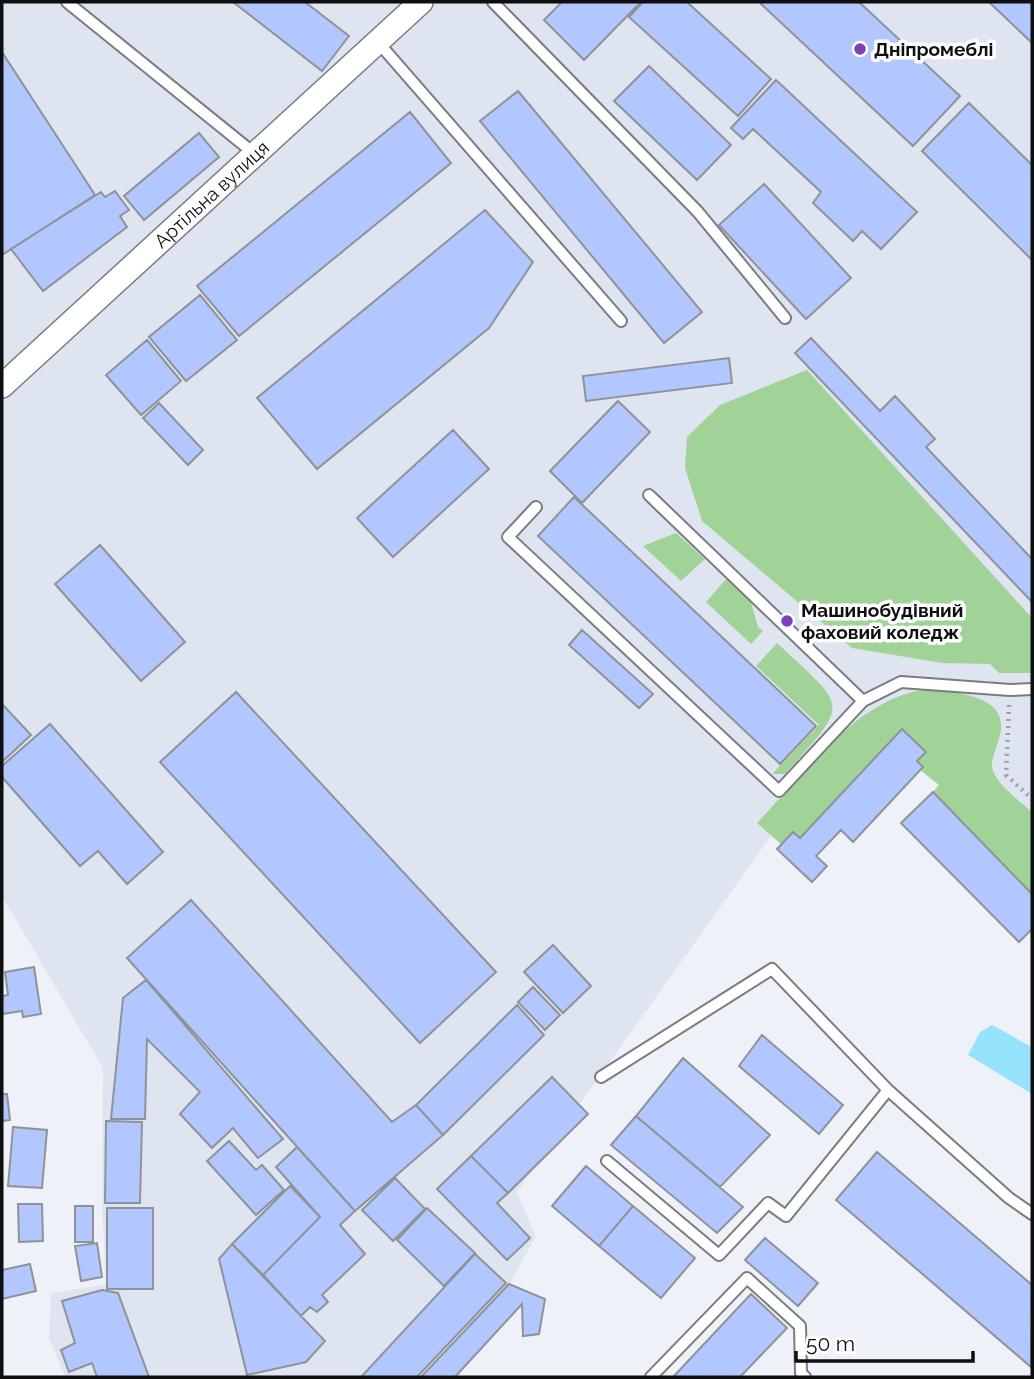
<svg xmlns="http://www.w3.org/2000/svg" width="1034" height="1379" font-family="Raleway,sans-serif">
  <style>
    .built { fill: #dfe4f1 }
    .green { fill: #a1d399 }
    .water { fill: #97e3fc }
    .building { fill: #b2c7ff; stroke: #8f9297; stroke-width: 2 }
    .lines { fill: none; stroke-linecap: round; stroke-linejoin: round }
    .lane-casing { stroke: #797c81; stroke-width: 14 }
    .street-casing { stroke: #797c81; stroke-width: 26 }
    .path { stroke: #9fa1a6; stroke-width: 4.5; stroke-dasharray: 2 5; stroke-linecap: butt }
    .lane { stroke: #fff; stroke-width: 10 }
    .street { stroke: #fff; stroke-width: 23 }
    .poi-dot { fill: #7e41b7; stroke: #fff; stroke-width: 2.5 }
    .labels { text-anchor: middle; stroke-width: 7; stroke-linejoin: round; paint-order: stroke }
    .poi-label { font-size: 19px; font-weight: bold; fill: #0e0f11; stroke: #fff; text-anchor: start }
    .street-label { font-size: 19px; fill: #0e0f11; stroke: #fff }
  </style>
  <rect width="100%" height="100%" fill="#eff1f8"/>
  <path class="built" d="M2 2H1032V894L933 792 939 785 920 770 923 767 917 761 926 752 901 730 800 838 792 832 781 844 771 836 517 1192 536 1236 509 1284 421 1377H65L49 1338 51 1293 106 1285 102 1204 103 1068 2 896Z"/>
  <path class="green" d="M807 370 1032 618V673H999L990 664 942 663 852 648 702 521 685 468 687 437 720 405Z
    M676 533 705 559 681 581 643 546Z
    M726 579 750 599 758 627 763 631 751 644 706 602Z
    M777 643C848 710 851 700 785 774H772L819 725 756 666Z
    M940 689C965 695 1009 698 1000 735 998 744 991 758 992 767 995 784 1020 801 1032 812V894L933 792 939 785 920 770 923 767 917 761 926 752 902 730 800 838 792 832 781 844 757 823C806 772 864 687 940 689Z"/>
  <path class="water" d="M992 1025 1032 1047V1094L968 1055 980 1032Z"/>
  <path class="building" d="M233 2H305L349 36 322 71Z
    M562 2H641L584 60 544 20Z
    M643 2H687L771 79 738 116 629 17Z
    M759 2H859L960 96 913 146Z
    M989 2H1032V43Z
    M2 52 95 195 2 255Z
    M649 66 731 145 697 180 614 101Z
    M776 80 917 212 881 249 862 231 853 241 813 203 821 192 753 129 743 139 731 128Z
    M518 91 702 312 664 343 480 121Z
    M969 103 1032 165V260L922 151Z
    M410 112 451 163 239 336 197 286Z
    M199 133 219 157 144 220 124 196Z
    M764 184 851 278 806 319 719 225Z
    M115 191 129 210 120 216 127 227 43 291 11 249 101 192 105 197Z
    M485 210 533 262 489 328 317 469 257 398Z
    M200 295 237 340 186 381 149 337Z
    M811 338 880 411 895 396 935 439 926 447 1032 559V602L795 353Z
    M147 340 181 381 141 415 106 375Z
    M729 358 732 383 586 401 583 376Z
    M618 401 650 432 582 503 550 471Z
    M159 403 203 450 188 465 143 418Z
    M453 430 489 469 393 557 357 518Z
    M574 497 816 726 780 764 538 536Z
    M100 545 185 642 141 681 55 584Z
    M582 630 653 694 639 708 569 645Z
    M236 692 496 972 420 1043 160 762Z
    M2 704 31 735 2 762Z
    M50 724 163 852 127 884 98 851 80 866 2 777V766Z
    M902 729 926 752 917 761 923 767 853 842 841 830 816 856 827 866 812 882 777 849 793 832 800 838Z
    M933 792 1032 894V929L1019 942 901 823Z
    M191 900 392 1122 416 1105 443 1135 355 1211 127 958Z
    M553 945 591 986 563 1013 524 972Z
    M34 967 41 1014 23 1017 22 1011 2 1014V996L8 995 5 972Z
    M146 980 283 1139 258 1158 233 1128 212 1148 180 1114 200 1092 147 1039 145 1119H111L123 998Z
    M533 987 560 1015 545 1030 518 1002Z
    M517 1005 544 1035 443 1135 416 1105Z
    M762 1035 843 1105 819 1134 739 1066Z
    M683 1058 770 1135 720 1187 636 1116Z
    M552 1077 588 1114 508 1193 471 1156Z
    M2 1094H7L10 1120 2 1121Z
    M636 1116 743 1207 717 1233 611 1145Z
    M106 1121 142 1122 140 1203H105Z
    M13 1127 47 1130 42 1188 8 1186Z
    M229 1141 256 1170 262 1165 284 1190 256 1215 207 1161Z
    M297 1147 355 1211 340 1225 365 1254 322 1295 328 1302 317 1312 310 1307 301 1316 263 1275 320 1217 276 1167Z
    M877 1152 1032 1285 1031 1367 836 1200Z
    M471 1156 508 1193 497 1203 530 1238 507 1260 437 1189Z
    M586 1166 633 1206 599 1246 552 1206Z
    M395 1178 425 1209 393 1241 362 1210Z
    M290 1186 320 1217 263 1275 232 1244Z
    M18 1204H42L43 1241 19 1242Z
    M75 1206H93V1242H75Z
    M633 1206 695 1258 661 1298 599 1246Z
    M107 1208H153V1289H107Z
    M427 1208 475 1253 444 1286 397 1240Z
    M765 1238 818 1283 798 1306 745 1260Z
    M97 1243 102 1277 81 1281 75 1246Z
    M232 1244 325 1341 306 1362 247 1375 219 1259Z
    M475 1254 506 1283 417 1377H361Z
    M30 1264 36 1291 2 1299V1270Z
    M509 1284 545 1299 539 1334 523 1336 522 1304 455 1377H421Z
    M102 1290 118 1293 149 1377H97L92 1363 69 1372 61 1350 75 1343 62 1301Z
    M751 1294 787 1328 740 1377H673Z"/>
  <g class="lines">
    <g class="lane-casing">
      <path id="lane" d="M67 2 255 154
        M493 2 698 212 785 318
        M377 41 621 321
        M649 495 863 701 901 682 1010 690 1032 689
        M536 507 508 537 779 791 863 701
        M601 1077 772 969 888 1090 1009 1198 1032 1214
        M607 1161 719 1255 768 1203 786 1216 888 1090
        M651 1377 747 1278 800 1326 801 1373 805 1377"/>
    </g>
    <g class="street-casing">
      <g id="street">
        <path id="s1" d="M2 386 421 2"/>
      </g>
    </g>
    <path class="path" d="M1009 705 1006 775 1032 799"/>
    <use href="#lane" class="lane"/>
    <use href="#street" class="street"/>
  </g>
  <g class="poi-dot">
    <circle cx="860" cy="49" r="7"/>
    <circle cx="787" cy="621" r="7"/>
  </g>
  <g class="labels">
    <g class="poi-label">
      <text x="874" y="56">Дніпромеблі</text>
      <text x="801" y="617">Машинобудівний<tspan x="801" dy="22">фаховий коледж</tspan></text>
    </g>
    <g class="street-label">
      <text dy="7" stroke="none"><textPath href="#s1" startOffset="284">Артільна вулиця</textPath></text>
    </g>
  </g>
  <rect width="1034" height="1379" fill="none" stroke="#0e0f11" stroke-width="7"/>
  <path d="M796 1351v10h177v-10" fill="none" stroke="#0e0f11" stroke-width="3.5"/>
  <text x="806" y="1351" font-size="21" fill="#0e0f11" stroke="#ffffff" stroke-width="5" paint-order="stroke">50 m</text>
</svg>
